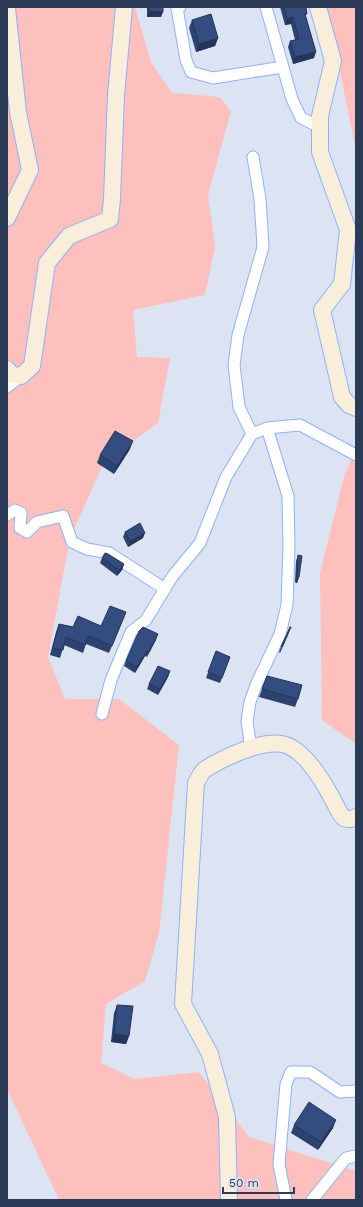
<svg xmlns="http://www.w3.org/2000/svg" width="363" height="1207" font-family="'Work Sans',sans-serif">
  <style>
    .green { fill: #fdc0bc }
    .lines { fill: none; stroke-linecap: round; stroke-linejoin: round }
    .street-casing { stroke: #8eb2f9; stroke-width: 13 }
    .secondary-casing { stroke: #8eb2f9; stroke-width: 18 }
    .street { stroke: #fff; stroke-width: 11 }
    .secondary { stroke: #f8eeda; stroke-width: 16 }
    .wall { fill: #2c426f }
    .shaded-wall { fill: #24365a }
    .building { fill: #334d81; stroke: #24365a }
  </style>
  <rect width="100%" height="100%" fill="#dce4f3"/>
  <path class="green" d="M7 7H135L151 62 172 93 220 97 231 111 208 195 215 247 205 295 133 310 137 357 170 358 158 423 104 462 70 538 48 657 65 699H119L179 745 159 933 145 981 106 1004 101 1063 135 1079 199 1072 249 1137 356 1171V1200H59L7 1089Z
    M327 7H356V151Z
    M356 452V744L322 720 320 573 345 473Z"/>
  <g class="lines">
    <g class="street-casing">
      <path id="street" d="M180 7 177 8 186 60 191 72 213 78 283 67
        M266 7 292 99 301 118 320 127
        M7 387 21 376
        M252 434 239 407 234 365 238 335 263 247 260 199 253 157
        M7 515 15 510 21 513 20 528 27 532 37 522 63 516 72 542 87 549 109 553 165 589
        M102 714 111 680 131 632 146 620 172 577 200 543 226 477 252 434 267 428 300 425 356 455
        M251 748 247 721 250 702 256 685 280 634 287 605 289 547 288 496 267 428
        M286 1200 279 1164 286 1084 291 1072H310L340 1092 356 1091
        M312 1200 346 1158 356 1156"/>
    </g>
    <g class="secondary-casing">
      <path id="secondary" d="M318 7 333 61 320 116V152L348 230 342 284 322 310 342 397 349 405 356 408
        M7 8 18 112 30 170 7 218
        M7 369 12 375 21 376 32 366 47 263 69 236 110 219 112 199 116 95 124 7
        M229 1200 227 1117 210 1054 183 1004 196 783 201 774 204 770C223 758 260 740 282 744 304 748 323 781 333 800 336 805 339 814 344 818 348 820 353 819 356 817"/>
    </g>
    <use href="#street" class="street"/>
    <use href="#secondary" class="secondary"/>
  </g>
  <path class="wall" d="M147 7H163L161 17H147Z
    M280 7H306V17L314 58 293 64 288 47 290 41 295 40 291 24 285 25Z
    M192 20 218 38 215 46 196 52 189 28Z
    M130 449 114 474 97 463 100 455Z
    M125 532 143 538 128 547 123 537Z
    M298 555 299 577 297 583 295 582 296 561Z
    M102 558 124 564 122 570 117 576 100 563Z
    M126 612 109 653 86 644 83 653 64 645 60 658 50 655 56 632 59 624 73 627 101 626Z
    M289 633 280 653 279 652 281 647Z
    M158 634 147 657 145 656 135 673 124 666 126 661Z
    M216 651 230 657 220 683 206 678Z
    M170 671 168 677 158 695 147 689 149 684Z
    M267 676 298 699 295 707 259 697Z
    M117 1005 129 1036 126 1044 111 1042 114 1013Z
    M294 1125 333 1128 318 1150 291 1133Z"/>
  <path class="shaded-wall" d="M149 11 163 12 161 17H147Z
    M293 17 291 24 285 25 287 19Z
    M218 38 215 46 196 52 199 44Z
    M316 52 314 58 293 64 295 57Z
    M133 441 130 449 114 474 117 466Z
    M145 533 143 538 128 547 130 541Z
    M124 564 122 570 117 576 119 570Z
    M297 577H299L297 583 295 582Z
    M158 634 156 640 147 657 149 652Z
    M147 651 145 656 135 673 137 667Z
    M170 671 168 677 158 695 160 689Z
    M114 1034 129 1036 126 1044 111 1042Z
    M336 1120 333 1128 318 1150 321 1142Z"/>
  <path class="building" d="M149 7H163V12L149 11Z
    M284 7H306L307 14H305L316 52 295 57 290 41 299 39 293 17 287 19Z
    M211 14 218 38 199 44 192 20Z
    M115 431 133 441 117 466 100 455Z
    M140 523 145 533 130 541 125 532Z
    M105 553 108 554 124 564 119 570 102 558Z
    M298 555 302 556 299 577H297Z
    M110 606 126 612 112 646 89 636 85 645 66 637 63 650 53 648 59 624 73 627 78 616 101 626Z
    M143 627 158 634 149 652 147 651 137 667 126 661 139 631Z
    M290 627H291L282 647H281Z
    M216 651 230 657 222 678 208 672Z
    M158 666 170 671 160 689 149 684Z
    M267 676 302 685 298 699 262 689Z
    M117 1005 133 1006 129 1036 114 1034Z
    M309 1102 336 1120 321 1142 294 1125Z"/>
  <rect width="363" height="1207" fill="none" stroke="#2c3b58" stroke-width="16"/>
  <path d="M223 1187v6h71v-6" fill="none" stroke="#2c3b58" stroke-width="2"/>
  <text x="229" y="1187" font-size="12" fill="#2c3b58" stroke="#dce4f3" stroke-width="3" paint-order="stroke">50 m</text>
</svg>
